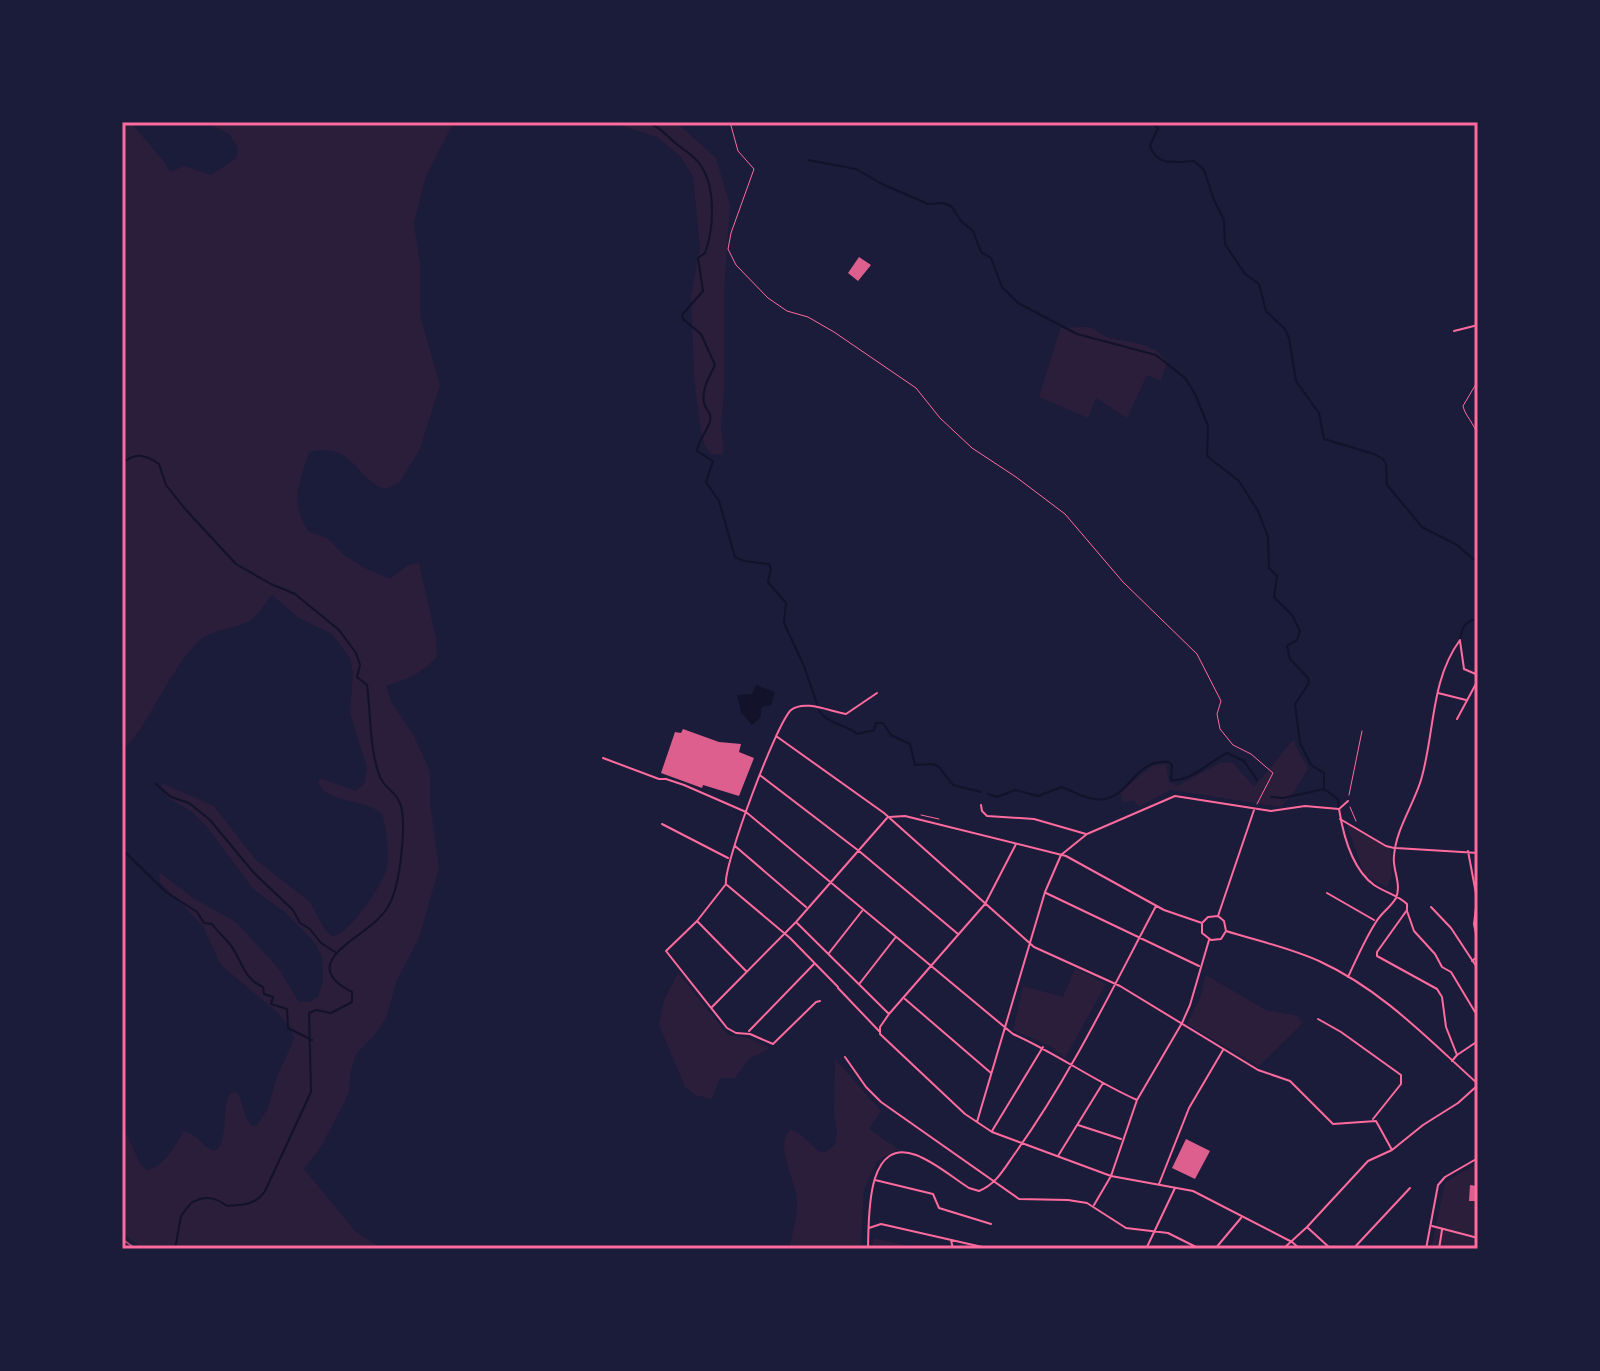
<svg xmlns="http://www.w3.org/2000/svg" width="1600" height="1371" font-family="'Asap Condensed',sans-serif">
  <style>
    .green { fill: #2a1e3b }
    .water { fill: #12122b }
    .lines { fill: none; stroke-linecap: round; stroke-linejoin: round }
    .stream { stroke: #12122b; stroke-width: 2 }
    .building { fill: #dd5f8e }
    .path { stroke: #ff6b9d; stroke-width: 1 }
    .pedestrian { stroke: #ff6b9d; stroke-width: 2 }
    .minor { stroke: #ff6b9d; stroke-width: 2 }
    .rail { stroke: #a44b75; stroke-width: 2 }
    .neatline { fill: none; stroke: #ff6b9d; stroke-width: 3 }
  </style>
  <rect width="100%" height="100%" fill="#1b1b3a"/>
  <path class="green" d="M122 122H130L163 160 170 172 184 166 211 175 236 158 238 148 229 134 205 122H454L426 176 414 223 420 263V315L440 385 420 449 400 482 386 489C355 481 356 442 309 452 300 483 289 500 308 531L327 538 344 555 367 569 390 579 408 565 419 563 436 638 437 656C423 674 406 679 386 686L391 701 414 736 430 771V802L439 868 419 938 397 980 386 1018 374 1036 356 1054 350 1075 349 1092 342 1107 322 1145 304 1169 356 1232 383 1249H144L122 1233V1125L141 1165 147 1170C164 1167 175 1146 183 1132 198 1133 201 1145 213 1151L218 1149C229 1129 221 1112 230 1093L236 1092C245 1102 242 1117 252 1126L257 1125 267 1110 277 1077 294 1039 291 1029 277 1012 221 965 202 925 160 882 159 872 192 897 237 923 279 969 299 1002H309L318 997 323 981 322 956 315 943 286 913 253 889 208 828 191 811 168 798 161 788 162 783 214 806 255 859 310 902 325 930 332 936C347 937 382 886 386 870 390 856 387 828 382 814 365 798 329 804 318 783L320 778 356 791 364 784 367 768 350 713 353 673 350 658 332 634 299 618 272 595C264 604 259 616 247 622 229 631 211 628 196 644 166 676 152 720 122 752Z
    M609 122H676L716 158 730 205 724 291V393L721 427 724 450 722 455 711 454 704 444 701 434 694 377 691 295 700 248 693 177 681 157 657 137Z
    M1061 326C1071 330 1078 326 1087 327 1096 328 1102 336 1110 338 1131 343 1154 342 1167 362L1161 381 1147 375 1127 418 1096 398 1088 418 1039 397Z
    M1293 740 1308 769 1294 792 1281 807 1170 790 1139 807 1134 801 1123 802 1120 792 1152 766 1166 764 1169 782 1177 786 1220 763H1233L1254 787Z
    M1346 823 1391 849 1392 876 1387 887 1365 876Z
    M1075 968 1106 984 1065 1058 1050 1046 1013 1030 1023 986 1063 997Z
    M678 973 728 1035 749 1038 770 1048 749 1059 735 1078H720L712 1099 695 1095 685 1087 659 1025 664 1000Z
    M1206 975 1266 1010 1298 1016 1303 1023 1259 1066 1187 1024 1200 998Z
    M835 1059 881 1111 869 1129 898 1149 877 1161 864 1190 861 1249H789C792 1235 797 1219 797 1204 798 1182 773 1148 790 1130 804 1132 810 1148 824 1153L835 1145 837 1131 834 1112Z
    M1478 1163V1249H1431L1445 1182Z
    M874 1238 922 1249H871Z"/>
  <path class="water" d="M756 685 775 692 771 705 762 707 760 718 752 725 741 712 737 695 752 694Z"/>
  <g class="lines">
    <path class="stream" d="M647 122C659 127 663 132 672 140 681 149 694 154 701 166 716 188 714 229 705 253L698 258 703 291 682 315 683 319 701 334 715 365C710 376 701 389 704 403 706 411 712 412 710 421 707 432 698 440 697 451L713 461 706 482 719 501 735 557 744 561 769 564 771 569 768 582 786 603 784 623 804 666 817 704
      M1151 122 1158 128 1150 146C1157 167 1176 162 1194 161L1204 170 1214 200 1224 220 1225 244 1245 274 1259 284 1266 311 1285 329 1289 338 1296 381 1319 413 1324 439 1374 454 1383 459 1386 464 1387 485 1422 527 1457 545 1478 563
      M808 160 856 169 882 184 928 204 943 203 951 206 961 221 973 231 981 252 991 258 1002 287 1018 303 1077 334 1156 355 1185 378 1195 394 1208 426 1207 456 1239 481 1258 511 1268 537 1269 568 1277 576 1274 597 1292 615 1300 631 1297 640 1287 646 1290 659 1308 678 1309 683 1295 704 1300 743 1311 765 1324 773V789
      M122 464C134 452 145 454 159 464L166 485 186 510 236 564 271 584 295 594 339 630 356 653 360 665 357 677 367 685C371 714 369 749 380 777 384 787 395 792 399 801 408 818 400 875 394 893 391 903 386 912 378 919 358 940 297 964 352 992V1002L331 1013 316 1010 309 1013 311 1092 265 1191C256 1205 242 1205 227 1206 215 1197 205 1195 191 1203L181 1216 175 1249
      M1460 639C1462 628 1465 620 1478 619
      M819 711C829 725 846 724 857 734L874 730 876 723H883L891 735 910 744 915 765 933 764 939 767 953 785 981 792
      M156 784 171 797 189 803 210 820 254 873 293 910 300 923 310 929 321 943 335 952
      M988 794 997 797 1015 790 1038 796 1062 787C1075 792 1090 802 1105 799 1133 793 1134 759 1169 762L1172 765 1171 780C1191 782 1209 762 1227 753L1244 761 1257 780
      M1271 797 1283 798 1324 789 1338 799 1339 809
      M126 853 166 892 197 912 204 923 212 924C217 931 223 936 229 943 242 959 242 978 263 987L264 994 273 997 271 1004 287 1009 288 1028 312 1040"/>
  </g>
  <path class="building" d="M859 257 871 265 858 281 848 273Z
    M683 729 719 742 741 744 739 752 754 758 739 796 703 785 702 788 661 773 675 732 681 733Z
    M1186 1139 1210 1151 1195 1179 1172 1168Z
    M1470 1185 1477 1186 1476 1201H1469Z"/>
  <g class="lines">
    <path class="path" d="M730 122 738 151 754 169 731 233 728 249 736 265 768 298 787 311 808 317 834 332 916 388 940 418 972 448 1016 477 1065 514 1123 582 1197 654 1221 701 1217 714 1220 729 1233 745 1251 754 1273 773 1257 804
      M1476 384 1463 406C1465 416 1474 422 1478 437
      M1349 795 1362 731
      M1350 807 1356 821
      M921 815 939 819"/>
    <path class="pedestrian" d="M1438 693 1466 700
      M1457 719 1478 680
      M1340 819 1386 846 1394 848
      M1431 907 1451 928 1478 969
      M1407 911 1414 931 1435 954 1442 967 1451 972 1478 1017
      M838 988 879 1031
      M1457 1055 1475 1043 1478 1045
      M1432 1226 1478 1238
      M1439 1249 1442 1230"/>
    <path class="minor" d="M1454 331 1478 325
      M1460 641 1464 669 1478 675
      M776 736 884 813 1034 947 1120 986 1258 1070 1290 1081 1333 1124 1376 1121 1392 1150
      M603 758 659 779H666L684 785 746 812 1013 1034C1056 1053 1094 1081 1137 1100
      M761 776 859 851 958 934
      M981 805 982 811 987 816 1034 819 1086 834
      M1339 809C1343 834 1352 869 1374 885 1384 892 1398 895 1407 904V910L1377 952V956L1437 989 1442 997 1446 1027 1457 1055 1452 1061
      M889 817 905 816 1066 856 1164 910 1202 923
      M662 824 728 858
      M1016 844 985 904 889 1014 880 1027V1034L965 1114 992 1132 1111 1176 1193 1191 1292 1242 1300 1249
      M735 846 806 907
      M1396 848 1478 853
      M1468 851 1477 899 1474 924 1478 944
      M727 885 790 938 838 987
      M1046 893 1199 966
      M1327 893 1374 920
      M1218 916 1254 810
      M697 921 746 971
      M1203 922 1208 917 1218 916 1224 921 1226 931
      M797 923 889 1014
      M1202 924V933L1211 940 1221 939 1226 931
      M1226 931C1258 941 1291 948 1321 962 1382 990 1429 1040 1478 1084
      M829 953 862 911
      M1472 961 1478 956
      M1348 977C1357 958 1365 939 1376 922 1381 913 1391 907 1396 898 1402 884 1392 869 1394 856 1396 829 1413 806 1421 780 1435 733 1430 681 1460 640
      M860 983 895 938
      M905 999 991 1073
      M820 1001 816 1002 773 1044 750 1034 736 1033 727 1028 666 951 697 921 726 884C723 866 776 724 791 710 805 699 831 712 846 714L877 693
      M712 1007 796 922 887 818
      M1318 1019 1341 1032 1401 1075V1084L1373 1119
      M749 1031 814 964
      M845 1057 866 1087 881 1102 1019 1199 1068 1200 1087 1203 1126 1228 1168 1233 1200 1249
      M977 1122 1045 892 1061 855 1087 834 1175 796 1271 811 1305 806 1339 809 1348 801
      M1078 1125 1121 1139
      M992 1131 1043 1047
      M1058 1156 1103 1083
      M875 1180 933 1194 939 1208 991 1224
      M1159 1184 1189 1108 1223 1050
      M1094 1205 1111 1176 1137 1100 1182 1023 1190 1005 1209 940
      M869 1228 881 1224 991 1249
      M1308 1228 1331 1249
      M951 1240 953 1249
      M868 1249C869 1221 865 1136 916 1155 935 1162 953 1178 969 1188L979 1191C997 1184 1005 1167 1016 1152 1071 1075 1112 989 1156 906
      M1146 1249 1175 1188
      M1215 1249 1241 1218
      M1283 1249 1307 1227 1368 1161 1392 1150 1423 1125 1458 1103 1478 1085
      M1353 1249 1410 1188
      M1426 1249 1438 1185 1445 1177 1478 1158"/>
    <path class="rail" d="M122 1239 136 1249"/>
  </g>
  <rect width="1600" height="1371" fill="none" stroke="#1b1b3a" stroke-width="248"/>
  <rect x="124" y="124" width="1352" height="1123" class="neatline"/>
</svg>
